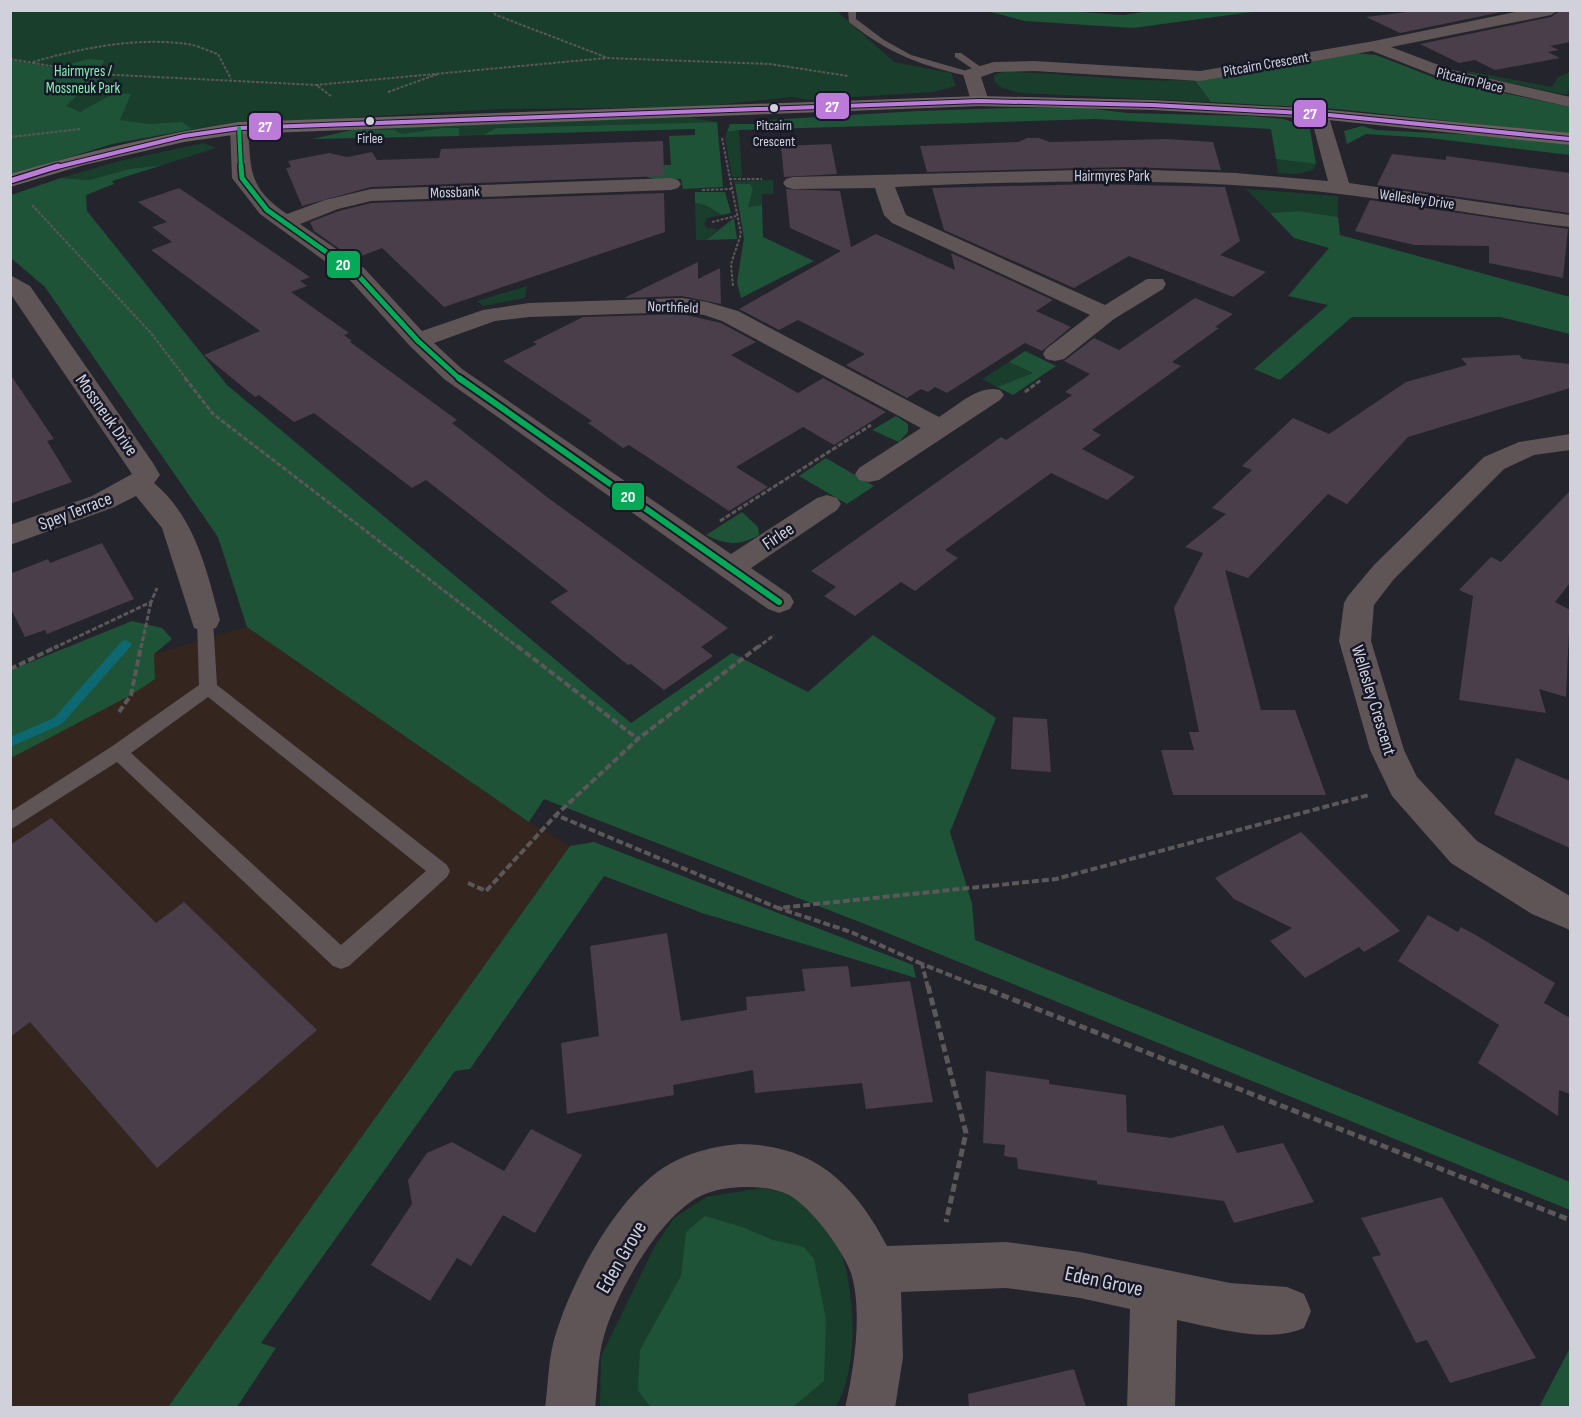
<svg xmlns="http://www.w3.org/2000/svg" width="1581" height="1418" font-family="'Sofia Sans Condensed',sans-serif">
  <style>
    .industrial { fill: #34261e }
    .green { fill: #193e2b }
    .forest { fill: #1e5338 }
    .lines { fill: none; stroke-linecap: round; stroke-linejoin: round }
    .stream { fill: #0d6872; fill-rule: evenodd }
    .building { fill: #493e49 }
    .path-far3 { stroke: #5c5759; stroke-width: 2; stroke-dasharray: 3 1.5; stroke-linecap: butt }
    .path-far2 { stroke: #5c5759; stroke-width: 3; stroke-dasharray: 5 2; stroke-linecap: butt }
    .path-far1 { stroke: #5c5759; stroke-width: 4; stroke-dasharray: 7 3; stroke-linecap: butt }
    .path { stroke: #5c5759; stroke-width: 5; stroke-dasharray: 8 4; stroke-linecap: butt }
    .lane { fill: #5f5456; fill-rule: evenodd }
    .street { fill: #5f5456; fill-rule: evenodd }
    .secondary { fill: #6b6061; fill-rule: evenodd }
    .bus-1-far1-casing { stroke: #171827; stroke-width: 6 }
    .bus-1-casing { stroke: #171827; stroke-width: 8 }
    .bus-2-far2-casing { stroke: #171827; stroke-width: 6 }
    .bus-2-far1-casing { stroke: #171827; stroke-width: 8 }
    .bus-2-casing { stroke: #171827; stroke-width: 10 }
    .bus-1-far1 { stroke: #bd7bd9; stroke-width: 4 }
    .bus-1 { stroke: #bd7bd9; stroke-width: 5 }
    .bus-2-far2 { stroke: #06aa56; stroke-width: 4 }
    .bus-2-far1 { stroke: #06aa56; stroke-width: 5 }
    .bus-2 { stroke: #06aa56; stroke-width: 6 }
    .bus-dot { fill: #d0d1db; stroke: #171827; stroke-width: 2 }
    .labels { text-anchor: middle; stroke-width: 5; stroke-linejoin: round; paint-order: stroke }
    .far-bus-label { font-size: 14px; fill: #d0d1db; stroke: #171827 }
    .far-street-label { font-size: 15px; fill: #d0d1db; stroke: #171827 }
    .far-park-label { font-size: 15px; fill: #84efb1; stroke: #171827 }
    .street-label { font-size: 18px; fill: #d0d1db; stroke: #171827 }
    .near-street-label { font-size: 21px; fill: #d0d1db; stroke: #171827 }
    .line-badge { stroke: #171827; stroke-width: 2 }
    .badge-label { font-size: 16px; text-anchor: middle; font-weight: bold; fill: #fff }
  </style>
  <rect width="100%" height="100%" fill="#24242d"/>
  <path class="industrial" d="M247 627 529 822 570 846 168 1407 11 1408V755L154 654Z"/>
  <path class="green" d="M10 11H837L894 62 951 73 956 86 934 92 808 100 793 97 695 107 501 109 218 125 112 144 11 175Z
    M1453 71H1467L1552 87 1558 77 1570 72V89L1567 95Z
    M1003 72C1067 72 1130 83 1193 80L1211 102 1021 93 1002 88 994 81V75Z
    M688 117 717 122 496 128 483 135 459 136 458 128H442L402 134 394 130 356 129Z
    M739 130 742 177H732L725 138 727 132Z
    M204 143 216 148 163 165 129 169 89 180 61 178 119 161Z
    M1276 159 1316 164 1313 170 1298 174 1278 173Z
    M773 180 774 194H762V205L748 207 753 189 750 184H735L734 181Z
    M1246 189 1338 196V217L1299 211 1270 213Z
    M695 203 705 205 722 215 707 218 704 224 707 228 718 229 706 240H696Z
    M527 286 525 298 483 306 477 301Z
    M1009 362 1033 373 997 387 982 379Z
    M762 1188C773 1191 789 1192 798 1198 805 1203 832 1230 836 1238 855 1284 861 1363 836 1407L600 1408 601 1356 655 1246 674 1218 706 1197Z"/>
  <path class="forest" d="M1065 11 1124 15 1155 10 1259 11 1133 28 1025 21 987 11Z
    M1353 53 1376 55 1438 79 1570 107V134L1337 109 1211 102 1194 80Z
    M88 59 104 60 97 77 103 82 83 90 66 106 80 112 114 93 131 94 120 120 149 124 182 122 192 129 112 144 11 175 10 60 56 68Z
    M1010 108H1087L1128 113 1250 116 1284 119 1310 129 1316 164 1276 159 1271 129 1095 119 739 130 727 132 730 124H766L767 120 918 111Z
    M717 122 723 187 683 189 681 179C668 179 651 182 641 173V165H671L669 136 695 135V129L483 135 496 128Z
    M1362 126 1376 130 1496 136 1570 145V155L1429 138 1366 134 1347 144 1344 131Z
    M442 128H459V136L312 139 356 129 394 130 402 134Z
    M163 165 112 181 114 184 86 195 87 211 227 385 631 723 732 653 808 692 873 635 996 718 950 832 972 903 975 940 1570 1182V1210L880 930 544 799 529 822 247 627 218 537 45 287 11 258V195L61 178 89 180 129 169Z
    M735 184H750L753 189 748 207 762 205 763 237 814 261 741 298 737 282 744 238Z
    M695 192H725L731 213 722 215 705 205 695 203Z
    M1299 211 1338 217 1340 235 1570 297V334L1500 317H1352L1280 380 1254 369 1328 305 1288 296 1329 248 1294 238 1270 213Z
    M734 218 737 239 706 240Z
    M1025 351 1056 366 1013 395 997 387 1033 373 1009 362Z
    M896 416 908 424V432L899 442 872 430Z
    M826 458 874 486 847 504 799 476Z
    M742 512 758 527 759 535C739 546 726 545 706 535Z
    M132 621 162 628 172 639 154 654 155 679 131 695 11 758V670Z
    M594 842 913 965 916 978 702 913 604 876 470 1069 455 1071 261 1343 276 1348 237 1407H168L570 846Z
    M705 1216 745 1228 773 1240 804 1247 814 1259 826 1319 824 1381 793 1407H651L638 1391 640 1350 681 1276 686 1232Z
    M1570 1348V1407H1539Z"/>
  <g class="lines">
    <path class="stream" d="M126 640 132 644 130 647 62 724 10 747V737L54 718 122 641Z"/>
  </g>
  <path class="building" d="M1423 10H1511L1400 33 1366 17Z
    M1561 10H1570V42L1550 46 1559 50 1548 52 1560 58 1495 70 1475 60 1459 63 1420 44 1551 17Z
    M1027 138H1039L1050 142 1167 139 1213 142 1221 170 1124 167 927 172 920 146 1019 142Z
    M663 141 664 176 371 187 302 206 286 168 291 167 288 161 329 153 347 157 372 152 377 160 439 158 441 149Z
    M831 144 837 174 784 177 781 146Z
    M1392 154 1446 160V156L1570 173 1569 213 1377 185Z
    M1093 184 1225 187 1240 241 1220 255 1266 272 1233 297 1129 256 1074 288 944 230 932 188Z
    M179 188 310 277 300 281 307 286 291 292 349 333 344 335 352 341 350 342 457 420 452 423 551 500 728 628 701 647 713 656 664 690 631 664 628 665 550 602 568 591 426 480 412 488 314 413 294 422 259 395 255 397 204 355 260 331 151 250 172 242 152 227 167 222 138 202Z
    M786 189 840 191 851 247 876 234 955 270 951 253 1053 300 1036 311 1071 327 1042 351 1025 343 947 393 935 387 928 392 921 389 907 398 846 365 865 354 798 320 779 330 739 309 841 251 790 228Z
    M664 193 665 232 444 307 382 248 354 259 314 231 310 222 339 211 371 203Z
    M1370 200 1568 229 1563 278 1489 263V246L1414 245 1355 231Z
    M698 262V279L720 268 721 304 682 296 624 298Z
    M1195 298 1233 314 1215 327 1219 328 1172 362 1181 366 1092 430 1101 435 1082 449 1135 477 1107 500 1051 473 945 550 958 558 915 591 901 582 855 616 824 596 836 587 811 571 1001 437 1006 440 1072 395 1065 392 1090 374 1064 361 1094 338 1119 350Z
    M682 314 721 323 756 342 731 355 798 393 823 378 886 412 834 445 803 427 736 467 768 487 729 511 629 445 623 448 588 423 592 421 503 361 537 344 533 342 583 317Z
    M1519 355 1523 359 1570 364V388L1408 437 1347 504 1328 494 1248 578 1225 570 1261 710H1295L1326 795H1173L1161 750H1194L1189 732H1199L1174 608 1203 553 1185 547 1226 514 1212 508 1252 470 1242 466 1293 418 1329 434 1406 382 1467 365 1461 358Z
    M10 374 54 439 47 441 72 482 10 504Z
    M1570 491V583L1555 602 1570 610 1566 697 1539 689 1546 713 1459 700 1473 596 1459 590 1491 557 1501 562Z
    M102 543 134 599 47 634 45 630 25 637 10 607V574L48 559 50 563Z
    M1013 717 1047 719 1051 772 1011 769Z
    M1516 758 1570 781V848L1494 814Z
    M51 818 156 923 184 902 317 1030 157 1168 30 1022 10 1037V845Z
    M1301 832 1400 931 1364 952 1359 947 1305 978 1270 941 1292 928 1234 899 1215 878Z
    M1428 915 1458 932 1461 927 1479 937 1555 983 1544 1003 1570 1018V1094L1559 1090 1558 1116 1478 1063 1499 1025 1398 961Z
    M667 933 681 1021 747 1010 746 997 805 991 802 969 848 966 851 987 910 981 933 1102 866 1109 862 1083 755 1093 753 1070 673 1085 674 1095 567 1114 561 1043 599 1036 590 946Z
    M986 1071 1049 1080V1084L1126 1095 1127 1132 1171 1138 1223 1125 1237 1153 1283 1143 1314 1202 1234 1223 1224 1201 1097 1184V1181L1018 1169 1017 1158 1004 1156 1005 1145 983 1143Z
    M531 1129 582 1155 535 1233 503 1215 471 1266 457 1258 430 1301 371 1265 412 1204 408 1180 427 1153 452 1142 504 1171Z
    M1442 1197 1491 1281 1536 1358 1450 1383 1427 1340 1416 1343 1372 1257 1381 1255 1361 1218Z
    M1074 1369 1086 1407H969L968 1394Z"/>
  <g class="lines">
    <path class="path-far3" d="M491 10 496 15 608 58 770 64 848 76
      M10 59 97 74 316 85
      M33 62C81 48 136 37 187 44 197 45 208 51 218 54L231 79
      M388 92 438 74
      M331 96 316 85 607 58
      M10 137 81 129
      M722 138 741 234 731 264 733 286
      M729 179H762
      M702 190 731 189
      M32 205 150 332 187 380
      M712 222 736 216"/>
    <path class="path-far2" d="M185 378 213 414 519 648
      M1025 392 1041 380
      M720 521 871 425
      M54 648 151 602 157 588
      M141 648 151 602
      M757 648 774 635"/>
    <path class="path-far1" d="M517 646 638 739
      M759 646 638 739 556 815 778 908
      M10 669 58 646
      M119 712 131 695 141 646
      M468 883 486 891 556 815
      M922 964 851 932 778 908 1056 879 1369 795
      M928 988 922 964 982 988"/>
    <path class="path" d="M928 986 966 1133 946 1222
      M979 986 1570 1220"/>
    <path class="lane" d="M848 10H856V19L884 40 911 55 977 74 972 77C924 67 887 53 849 22Z
      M955 53H961L985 70 977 72 955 57Z
      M205 614 213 620 217 685 447 865 450 871 447 877 349 966 341 969 333 966 117 762 10 830V812L111 747 199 685 197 620ZM208 697 426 871 341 945 131 753Z"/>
    <path class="street" d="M1525 10H1559L1551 15 1391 47 1452 70 1570 97V107L1439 77 1372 51 1200 81 1034 71 995 72 981 77 989 101 980 106 971 101 963 74 966 70 994 62 1034 61 1200 71 1374 41Z
      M1319 109 1328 114 1349 183 1570 215V227C1477 216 1385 197 1291 189 1159 178 1027 181 895 187L906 215 1105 305 1147 279H1163L1166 284 1163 289 1114 319 1064 359 1055 361 1046 359 1043 354 1046 349 1090 315 892 223 884 215 875 188 793 189 786 187 783 183 786 179 793 177 1124 169 1236 173 1328 181 1310 114Z
      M239 122 248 128C251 170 248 188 287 214L325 200 371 189 671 178 678 180 681 184 678 188 671 190 371 201 338 209 300 224 364 268 422 331 483 310 529 303 682 298 707 302 738 311 939 417C957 406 979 384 1000 390L1004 395 1000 400 879 480 869 482 859 480 855 474 859 468 921 428 722 321 704 315 682 312 529 317 495 321 434 343 462 369 731 554 817 498 827 495 837 498 841 504 837 510 751 568 790 595 794 602 790 609 779 613 768 609 444 379 410 346 348 278 260 214 232 178 230 128Z
      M10 275 30 286 153 463 160 475 154 483C195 517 207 571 220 620L216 628 205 631 194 628 162 528 136 496 112 508 10 545V525L92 496 132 474 10 293Z
      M1570 434V450L1534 455 1504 469 1394 579 1374 605 1371 641 1404 750 1417 777 1477 841 1570 896V930L1532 914 1451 863 1392 796 1370 750 1339 641 1344 603 1348 596 1374 565 1484 457 1519 442Z
      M740 1144C814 1145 854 1183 887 1246L1006 1242 1080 1252 1230 1283 1287 1287 1304 1294 1311 1311 1304 1328C1266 1344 1217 1328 1177 1320L1175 1408H1127L1130 1309 1080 1298 1006 1288 901 1292 903 1357 895 1408H845C854 1369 863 1311 851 1273 843 1250 810 1206 789 1195 767 1184 727 1185 705 1194 662 1211 616 1293 604 1336 597 1359 598 1384 595 1408H545C548 1386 548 1365 553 1344 567 1289 614 1200 663 1168 686 1153 713 1146 740 1144Z"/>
    <path class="secondary" d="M980 96 1152 100 1319 109 1570 133V145L1319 119 1152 110 980 106 239 134 184 142 84 165 10 187V174C86 152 161 134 239 122Z"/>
    <g class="bus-1-far1-casing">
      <path id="bus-1-far1" d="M53 168 184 136 239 128 980 101 1152 105 1319 114 1570 139"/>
    </g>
    <g class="bus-1-casing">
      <path id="bus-1" d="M10 181 58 166"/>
    </g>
    <g class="bus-2-far2-casing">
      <path id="bus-2-far2" d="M239 128 241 168"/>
    </g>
    <g class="bus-2-far1-casing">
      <path id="bus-2-far1" d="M241 166 242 178 267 210 356 273 418 341 461 380"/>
    </g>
    <g class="bus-2-casing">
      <path id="bus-2" d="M459 378 779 602"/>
    </g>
    <use href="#bus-1-far1" class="bus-1-far1"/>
    <use href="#bus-1" class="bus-1"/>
    <use href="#bus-2-far2" class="bus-2-far2"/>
    <use href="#bus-2-far1" class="bus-2-far1"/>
    <use href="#bus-2" class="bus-2"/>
  </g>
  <g class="bus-dot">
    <circle cx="774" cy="108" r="5"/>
    <circle cx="370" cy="121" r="5"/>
  </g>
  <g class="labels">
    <g class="far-bus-label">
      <text x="774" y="130">Pitcairn<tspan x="774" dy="16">Crescent</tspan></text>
      <text x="370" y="143">Firlee</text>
    </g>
    <g class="far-street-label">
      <text transform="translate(1266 64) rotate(-10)" y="5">Pitcairn Crescent</text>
      <text transform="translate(1470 80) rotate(14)" y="5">Pitcairn Place</text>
      <text x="1112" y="181">Hairmyres Park</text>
      <text transform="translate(455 192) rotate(-2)" y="5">Mossbank</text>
      <text transform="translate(1417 199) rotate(8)" y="5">Wellesley Drive</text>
      <text transform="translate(673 307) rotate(2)" y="5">Northfield</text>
    </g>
    <g class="far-park-label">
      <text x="83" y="76">Hairmyres /<tspan x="83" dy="17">Mossneuk Park</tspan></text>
    </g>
    <g class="street-label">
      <text transform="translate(107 415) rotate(55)" y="6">Mossneuk Drive</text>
      <text transform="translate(75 511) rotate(-21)" y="6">Spey Terrace</text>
      <text transform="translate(778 536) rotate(-34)" y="6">Firlee</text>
      <text transform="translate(1374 700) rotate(73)" y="6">Wellesley Crescent</text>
    </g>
    <g class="near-street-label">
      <text transform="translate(621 1257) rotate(-60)" y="7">Eden Grove</text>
      <text transform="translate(1104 1281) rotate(12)" y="7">Eden Grove</text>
    </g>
  </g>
  <g class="line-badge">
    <rect x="815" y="92" width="35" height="28" rx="6" fill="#bd7bd9"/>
    <rect x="1293" y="99" width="34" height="29" rx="6" fill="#bd7bd9"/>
    <rect x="248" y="112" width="34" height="29" rx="6" fill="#bd7bd9"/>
    <rect x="326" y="250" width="35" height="29" rx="6" fill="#06aa56"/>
    <rect x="611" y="482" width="34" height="29" rx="6" fill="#06aa56"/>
  </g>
  <g class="badge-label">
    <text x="832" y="112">27</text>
    <text x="1310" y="119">27</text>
    <text x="265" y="132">27</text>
    <text x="343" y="270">20</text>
    <text x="628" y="502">20</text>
  </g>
  <rect width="1581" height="1418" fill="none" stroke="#d0d1db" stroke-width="24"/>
</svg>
